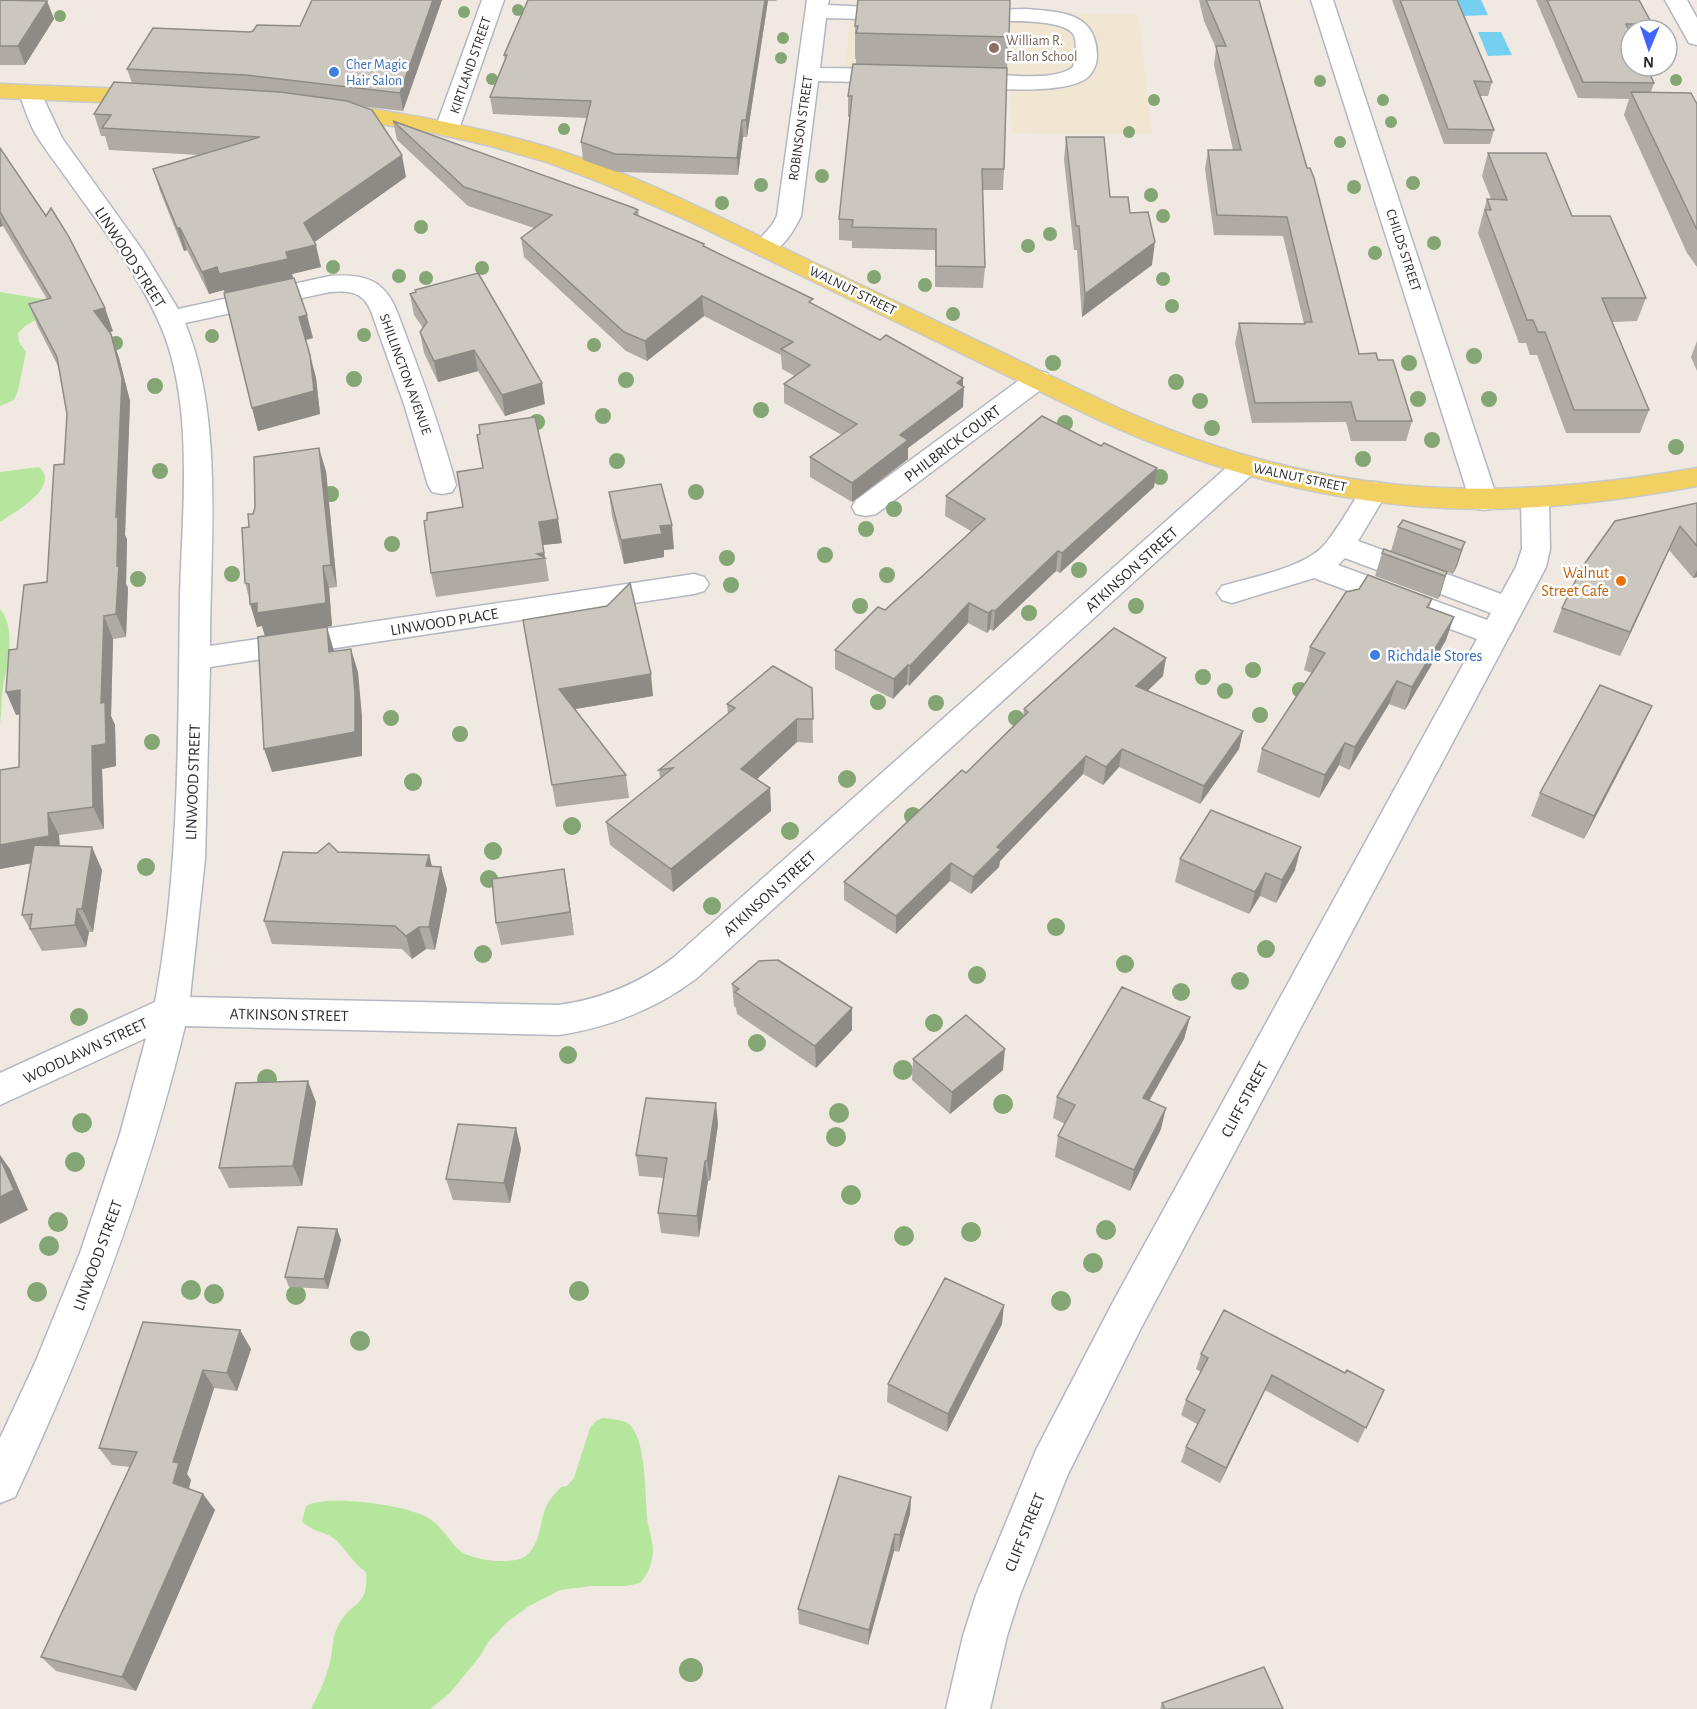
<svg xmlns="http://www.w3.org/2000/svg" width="1697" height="1709" font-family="'Alegreya Sans',sans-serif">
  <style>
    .education { fill: #f0e6d1 }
    .green { fill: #b6e59e }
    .water { fill: #75cff0 }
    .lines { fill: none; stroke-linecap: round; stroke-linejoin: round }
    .minor-casing { stroke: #b4b7c1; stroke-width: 3 }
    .major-casing { stroke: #c9c9c9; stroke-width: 3 }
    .minor { fill: #fff; fill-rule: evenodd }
    .major { fill: #f2d163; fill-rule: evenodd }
    .tree { fill: #84a574 }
    .wall { fill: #afaba4 }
    .shaded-wall { fill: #8e8b86 }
    .building { fill: #cbc7bf; stroke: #8e8b86; stroke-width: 1.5 }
    .education-dot { fill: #8d6e63; stroke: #fff; stroke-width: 2 }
    .shop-dot { fill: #3f7fe0; stroke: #fff; stroke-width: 2 }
    .food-dot { fill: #e8710a; stroke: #fff; stroke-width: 2 }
    .labels { text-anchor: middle; stroke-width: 5; stroke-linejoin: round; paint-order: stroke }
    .far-education-label { font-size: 14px; fill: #785e54; stroke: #fff; text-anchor: start }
    .far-shop-label { font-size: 14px; fill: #366cbe; stroke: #fff; text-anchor: start }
    .far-street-label { font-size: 14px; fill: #2e2e2e; stroke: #fff }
    .street-label { font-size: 16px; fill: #2e2e2e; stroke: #fff }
    .food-label { font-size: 16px; fill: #c56008; stroke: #fff; text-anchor: end }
    .shop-label { font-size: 16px; fill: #366cbe; stroke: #fff; text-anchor: start }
  </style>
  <rect width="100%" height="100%" fill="#efe9e1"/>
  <path class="education" d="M852 7 1138 15 1152 134 1012 133 1010 85 843 80Z"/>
  <path class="green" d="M0 292 42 299 49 305 47 313 25 326 18 333 19 342 26 352 18 390 14 400 0 406Z
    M39 467C62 487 13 513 0 522V472Z
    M0 609C15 626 9 661 4 681 1 694 2 710 0 724Z
    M602 1418C611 1419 626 1419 632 1427 646 1446 645 1494 647 1517 648 1528 652 1538 653 1549 653 1562 649 1573 640 1583L626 1586H592L560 1590 529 1606 506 1623 489 1641 480 1656 450 1693 430 1709H311C319 1694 326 1678 330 1662 333 1651 332 1636 338 1626 351 1600 369 1609 366 1572 353 1563 347 1551 336 1540 326 1531 311 1532 302 1521L306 1506C327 1494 409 1505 430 1519 442 1527 448 1539 458 1549 469 1561 515 1566 527 1555 542 1541 539 1521 547 1505 550 1498 557 1492 561 1487L567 1486 574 1478 590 1428 595 1422Z"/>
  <path class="water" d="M1457 0H1481L1488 15 1463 16Z
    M1478 32H1501L1512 55 1488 56Z"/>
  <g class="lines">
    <g class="minor-casing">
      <path id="minor" d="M482 0H504L459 129 455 134 447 136 439 134 435 129Z
        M807 0H829L828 5 909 9 912 14 909 19 901 20 826 18 820 68 896 69 904 71 907 76 904 81 896 83 818 81 801 216C792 234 778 259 755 253L752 248 772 225 777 216Z
        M1311 0H1333L1498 501 1494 508 1484 510 1474 508 1470 501Z
        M1665 0H1687L1697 18V45L1689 43Z
        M1026 9C1061 12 1096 12 1097 55 1097 66 1092 76 1082 81 1057 94 981 90 954 83L951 78 954 73 962 71C989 73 1052 84 1073 67 1075 59 1078 41 1073 34 1060 16 986 22 965 22L957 21 954 16 957 11 965 10Z
        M30 86 38 88 41 93 62 138 143 251 178 309 330 276C347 275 369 275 382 288 395 300 399 318 405 333 424 383 442 433 456 485L452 492 442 494 432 492 428 485 405 407 371 311C363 292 350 290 330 292L185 323C224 417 210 545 210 646L694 574 704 577 709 584 704 591 694 594 210 667 205 859 190 997 559 1005C602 999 638 984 673 958L1236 459 1246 456 1256 459 1260 465 1256 471 697 978C656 1009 610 1027 559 1035L185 1026C146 1190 86 1345 15 1497L0 1503V1438L35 1363 80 1253 120 1134 146 1038 0 1105V1073L155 1002C180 869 178 731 180 596 182 514 194 413 164 334 141 276 101 227 65 176 55 162 44 148 35 133 28 120 24 106 19 93L22 88Z
        M1038 371 1047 373 1051 379 1047 385 876 514 866 516 856 514 852 507 856 500 1029 373Z
        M1374 482 1384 484 1388 491 1358 541 1501 594 1516 567 1522 549 1521 500 1525 493 1535 491 1545 493 1549 500 1550 549 1546 567 1141 1328 1068 1474 1020 1595 1007 1636 990 1709H946L963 1636 976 1595 1036 1450 1113 1302 1477 639 1314 578 1232 603 1222 600 1217 593 1222 586C1251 577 1306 568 1326 543 1340 525 1352 504 1364 484ZM1345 558 1491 613 1487 620 1338 565Z"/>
    </g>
    <g class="major-casing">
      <path id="major" d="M0 84 149 90 157 92 160 97 157 102 149 104 0 98Z
        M332 103C410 114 488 128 563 152 647 179 725 220 804 258 909 308 1014 359 1120 409 1316 497 1488 505 1697 468V486C1638 497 1580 505 1521 508 1376 515 1232 481 1101 421L689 221 600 182 547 162 487 145 429 132 324 115 321 110 324 105Z"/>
    </g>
    <use href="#minor" class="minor"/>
    <use href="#major" class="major"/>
  </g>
  <g class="tree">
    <circle cx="518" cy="10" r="6"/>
    <circle cx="464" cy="12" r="6"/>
    <circle cx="60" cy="16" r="6"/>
    <circle cx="783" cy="38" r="6"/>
    <circle cx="781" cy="58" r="6"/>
    <circle cx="492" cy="79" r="6"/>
    <circle cx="1676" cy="80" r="6"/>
    <circle cx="1320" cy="81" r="6"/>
    <circle cx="1154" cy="100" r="6"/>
    <circle cx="1383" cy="100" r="6"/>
    <circle cx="1391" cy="122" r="6"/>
    <circle cx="564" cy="129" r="6"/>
    <circle cx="1129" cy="132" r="6"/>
    <circle cx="1340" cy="142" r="6"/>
    <circle cx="822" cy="176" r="7"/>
    <circle cx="1413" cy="183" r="7"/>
    <circle cx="761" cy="185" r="7"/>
    <circle cx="1354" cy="187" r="7"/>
    <circle cx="1151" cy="195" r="7"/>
    <circle cx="722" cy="203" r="7"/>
    <circle cx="1163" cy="216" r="7"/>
    <circle cx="421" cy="227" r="7"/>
    <circle cx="1050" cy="234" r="7"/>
    <circle cx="1434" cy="243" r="7"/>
    <circle cx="1028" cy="246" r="7"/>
    <circle cx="1375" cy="253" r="7"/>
    <circle cx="333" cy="267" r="7"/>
    <circle cx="482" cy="268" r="7"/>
    <circle cx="399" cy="276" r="7"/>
    <circle cx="874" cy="277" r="7"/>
    <circle cx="426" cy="278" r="7"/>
    <circle cx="1163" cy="279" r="7"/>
    <circle cx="925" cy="285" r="7"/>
    <circle cx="1172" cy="306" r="7"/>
    <circle cx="953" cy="314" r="7"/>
    <circle cx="364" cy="335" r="7"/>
    <circle cx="212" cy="336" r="7"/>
    <circle cx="116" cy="343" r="7"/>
    <circle cx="594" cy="345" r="7"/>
    <circle cx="1474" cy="356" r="8"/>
    <circle cx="1053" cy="363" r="8"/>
    <circle cx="1409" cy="363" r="8"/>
    <circle cx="354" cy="379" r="8"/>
    <circle cx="626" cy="380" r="8"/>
    <circle cx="1176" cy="382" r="8"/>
    <circle cx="155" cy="386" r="8"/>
    <circle cx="1418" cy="399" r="8"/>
    <circle cx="1489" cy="399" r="8"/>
    <circle cx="1200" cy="401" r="8"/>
    <circle cx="761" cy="410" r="8"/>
    <circle cx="603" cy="416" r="8"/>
    <circle cx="537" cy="422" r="8"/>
    <circle cx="1065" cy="423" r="8"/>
    <circle cx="1212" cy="428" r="8"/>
    <circle cx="1432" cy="440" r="8"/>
    <circle cx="1676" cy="447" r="8"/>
    <circle cx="1363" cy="459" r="8"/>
    <circle cx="617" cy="461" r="8"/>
    <circle cx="160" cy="471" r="8"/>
    <circle cx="1160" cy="477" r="8"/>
    <circle cx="696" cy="492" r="8"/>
    <circle cx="331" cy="494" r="8"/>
    <circle cx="894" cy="509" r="8"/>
    <circle cx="866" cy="529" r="8"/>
    <circle cx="392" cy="544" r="8"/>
    <circle cx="825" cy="555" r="8"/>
    <circle cx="727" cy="558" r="8"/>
    <circle cx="1079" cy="570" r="8"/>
    <circle cx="232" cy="574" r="8"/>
    <circle cx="887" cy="575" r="8"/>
    <circle cx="138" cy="579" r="8"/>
    <circle cx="731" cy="585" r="8"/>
    <circle cx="860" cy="606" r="8"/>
    <circle cx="1136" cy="606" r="8"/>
    <circle cx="1029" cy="613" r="8"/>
    <circle cx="1253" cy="670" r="8"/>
    <circle cx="1203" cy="677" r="8"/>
    <circle cx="1300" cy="690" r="8"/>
    <circle cx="1225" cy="691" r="8"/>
    <circle cx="878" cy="702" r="8"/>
    <circle cx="936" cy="703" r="8"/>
    <circle cx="1260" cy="715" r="8"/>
    <circle cx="391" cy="718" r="8"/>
    <circle cx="1016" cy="718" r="8"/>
    <circle cx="460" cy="734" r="8"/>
    <circle cx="152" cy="742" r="8"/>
    <circle cx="847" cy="779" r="9"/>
    <circle cx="413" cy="782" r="9"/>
    <circle cx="913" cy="816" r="9"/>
    <circle cx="572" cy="826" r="9"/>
    <circle cx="790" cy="831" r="9"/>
    <circle cx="493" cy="851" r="9"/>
    <circle cx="146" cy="867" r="9"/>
    <circle cx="489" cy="879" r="9"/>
    <circle cx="712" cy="906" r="9"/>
    <circle cx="1056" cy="927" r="9"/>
    <circle cx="1266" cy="949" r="9"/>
    <circle cx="483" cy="954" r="9"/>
    <circle cx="1125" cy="964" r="9"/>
    <circle cx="977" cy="975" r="9"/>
    <circle cx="1240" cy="981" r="9"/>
    <circle cx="1181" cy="992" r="9"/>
    <circle cx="79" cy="1017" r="9"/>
    <circle cx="934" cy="1023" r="9"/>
    <circle cx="757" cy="1043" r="9"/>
    <circle cx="568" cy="1055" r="9"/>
    <circle cx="903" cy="1070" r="10"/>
    <circle cx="267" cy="1079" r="10"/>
    <circle cx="1003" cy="1104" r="10"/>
    <circle cx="839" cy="1113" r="10"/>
    <circle cx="82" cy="1123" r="10"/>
    <circle cx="836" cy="1137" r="10"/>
    <circle cx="75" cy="1162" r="10"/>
    <circle cx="851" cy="1195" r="10"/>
    <circle cx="58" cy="1222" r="10"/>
    <circle cx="1106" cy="1230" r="10"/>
    <circle cx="971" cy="1232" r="10"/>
    <circle cx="904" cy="1236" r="10"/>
    <circle cx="49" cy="1246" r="10"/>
    <circle cx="1093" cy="1263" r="10"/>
    <circle cx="191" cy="1290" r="10"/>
    <circle cx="579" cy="1291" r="10"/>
    <circle cx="37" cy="1292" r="10"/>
    <circle cx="214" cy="1294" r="10"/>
    <circle cx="296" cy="1295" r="10"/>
    <circle cx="1061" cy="1301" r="10"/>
    <circle cx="360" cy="1341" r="10"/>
    <circle cx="691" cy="1670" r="12"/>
  </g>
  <path class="wall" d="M0 0H44L43 1H47L54 19 25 65H0Z
    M442 0 403 111 359 106 406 177 314 242 321 267 292 274 313 338 306 340 316 378 320 414 258 431 224 290 209 294 187 250 184 251 160 191 153 169 199 155 109 150 105 136H101L94 114 132 83 127 69 250 32 300 26Z
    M528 0H777L776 1H768L747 137H743L738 175 617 172 583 160 581 142 587 118 493 114 490 97 505 60 504 55Z
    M1199 0H1259L1359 354 1378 360 1412 421 1406 441H1351L1346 422 1252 423 1235 343 1239 323 1304 324 1283 236 1214 235 1205 169 1208 150H1233L1214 65 1216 48 1204 21Z
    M1392 0H1457L1492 82 1488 96H1480L1494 130 1490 144H1444Z
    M1536 0H1639L1652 24 1650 30H1631V66L1654 83 1651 92 1697 104V267L1687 253 1624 115 1629 99 1578 98Z
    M855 26 1009 37 1007 68 1004 169 1003 190H982L985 267 983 288 935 287V250L852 248V241L839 240V219L850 117H848V96L856 64V59H855Z
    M393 121 638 210 639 216 704 244 705 246 880 340 963 378V407L908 448V459L852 502 810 477V457L842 435 784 403V384L795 376 782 369 781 355 704 316 647 361 626 351 524 257 521 238 534 228 468 206 397 140Z
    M1066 137 1110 197 1130 213 1152 265 1082 317 1077 250H1074L1064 160Z
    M0 148 113 331 110 332 119 358 130 401 125 535 127 539 126 584 128 588 126 637 113 639 111 716 115 725 116 766 102 769 104 829 59 835 60 846 102 870 93 932H89L86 947 42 951 22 915 31 863 0 869 19 767V714L16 715 17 649 47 582 64 464 67 414 58 366 38 327 29 304 47 299 3 226 0 227Z
    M1488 153 1572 216 1646 298 1637 321 1612 322 1649 410 1640 433H1566L1537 355H1530L1526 343H1519L1478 233 1487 199H1491L1482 176Z
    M415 290 545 404 505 416 478 371 438 382 424 353 420 332 423 328 414 315 410 294 415 293Z
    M1697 341V371L1691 357Z
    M326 471 337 587 329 588 332 626 265 636 262 626 257 627 245 583 249 527 253 514Z
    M1154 487 1060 573 1056 571 993 631 990 629 987 633 968 623 909 686 907 684 893 699 835 669V650L885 610 971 531 945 516 946 496Z
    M609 492 674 549 664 550V557L624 564 612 516Z
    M1697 503V577L1693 578 1669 550 1620 656 1553 632 1562 608Z
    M427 520 562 543 543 545 549 581 436 597 431 573Z
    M1398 527 1465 542 1457 566 1453 574 1391 551Z
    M1382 553 1447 572 1438 599 1375 576Z
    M1432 599 1429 608 1446 640 1405 710 1389 704 1349 770 1339 765 1319 798 1257 772 1262 749 1312 673 1304 670 1310 647Z
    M523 620 653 696 575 709 626 775 629 798 556 807Z
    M1163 676 1147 691 1243 731 1239 749 1200 804 1119 767 1103 785 1083 774 1000 861 999 867 971 894 950 881 896 934 844 900V882L966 773 1023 716 1024 709Z
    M812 688 813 743 797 742 757 779 770 788 771 811 673 892 610 845 606 822 660 779 659 770 728 714 727 704Z
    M1641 729 1584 839 1531 816 1540 793Z
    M338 852 429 855 432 866 447 889 435 950 426 949 412 959 402 949 272 944 264 921 317 853Z
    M1180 859 1295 870 1276 903 1260 896 1249 914 1175 882Z
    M568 892 574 935 501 945 496 923Z
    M732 984 852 1008V1030L816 1068 737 1014 736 1008 734 1006Z
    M1190 1017 1184 1039 1149 1101 1161 1129 1130 1191 1055 1157 1058 1136 1065 1124 1053 1118 1057 1097Z
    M913 1059 1003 1070 950 1114 912 1080Z
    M316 1102 302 1186 229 1188 219 1168Z
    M718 1124 710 1181H708L699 1237 661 1233 658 1213 664 1178 639 1176 636 1155Z
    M516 1128 521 1149 510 1203 453 1200 446 1179Z
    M337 1229 341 1240 328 1289 289 1287 285 1277Z
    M1002 1324 947 1432 887 1402 888 1384Z
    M240 1330 251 1349 237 1391 214 1388 187 1474 191 1480 189 1489 215 1510 136 1691 56 1671 41 1657 130 1467 112 1465 99 1448Z
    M1201 1354 1345 1373 1384 1390 1358 1443 1265 1390 1220 1483 1181 1462 1186 1447 1197 1424 1181 1415 1186 1400 1201 1372 1196 1369Z
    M911 1497 910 1514 899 1552 894 1551 868 1645 799 1624 798 1609Z
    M1162 1703 1283 1709H1160Z"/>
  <path class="shaded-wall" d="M433 0H442L403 111 400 93Z
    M765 0H768L747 137 746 120Z
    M47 1 54 19 25 65 18 46Z
    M742 120 743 137 738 175 737 158Z
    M402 155 406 177 309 246 304 223Z
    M0 217 3 226 0 227Z
    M177 228H180L187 250 184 251Z
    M1155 242 1152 265 1082 317 1085 294Z
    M316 245 321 267 292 274 294 281 226 296 224 290 209 294 202 272Z
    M702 296 704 316 647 361 645 341Z
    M105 308 113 331 103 335 94 311Z
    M307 315 313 338 305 340 299 317Z
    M111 334 119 358 130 401 125 535 127 539 126 584 128 588 126 637 116 614 117 566Z
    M474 350 478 371 438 382 434 361Z
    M310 355 316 378 320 414 258 431 252 408Z
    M963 378V388L964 387 963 407 908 448V459L852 502V483L900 435 957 383Z
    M542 383 545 404 505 416 502 395Z
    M319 448 326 471 337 587 331 565Z
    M1157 468 1154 487 1060 573 1062 553Z
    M558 519 562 543 543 545 539 522Z
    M672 525 674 549 664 550V557L624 564 621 540 660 526Z
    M1680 526 1669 550 1620 656 1630 632Z
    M1465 542 1457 566 1453 574 1461 550Z
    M1058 551 1056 571 993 631 995 611Z
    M544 553 548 576 545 558 537 554Z
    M323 566 329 588 332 626 265 636 262 626 257 627 250 604Z
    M1697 570V577L1693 578Z
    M1447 572 1440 596 1438 599 1445 576Z
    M969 603 968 623 909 686 910 666Z
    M992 610 990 629 987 633 988 613Z
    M104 616 113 639 111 716 115 725 116 766 102 769 104 829 93 807 92 746 101 703Z
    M1454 617 1446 640 1405 710 1412 687Z
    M327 627 334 651 336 676 329 652Z
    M351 649 358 672 362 716V756L272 772 264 749Z
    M1166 658 1163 676 1133 705 1136 686Z
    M908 665 907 684 893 699 894 679Z
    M651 674 653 696 563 711 559 689Z
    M1397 681 1389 704 1349 770 1355 747Z
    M20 690 30 713 16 715 6 692Z
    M1652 706 1641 729 1584 839 1594 816Z
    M797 719V742L743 792 741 769Z
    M1243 731 1239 749 1200 804 1204 786Z
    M1345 743 1339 765 1319 798 1325 775Z
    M1122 749 1119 767 1103 785 1106 767Z
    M1086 756 1083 774 1000 861 999 867 971 894 973 877 997 847Z
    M770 788 771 811 673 892 671 869Z
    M48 813 59 835 60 858 0 869V845Z
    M92 847 102 870 93 932 82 909Z
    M1301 847 1295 870 1276 903 1282 880Z
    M429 855 435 878 426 866Z
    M951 863 950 881 896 934V916Z
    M441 867 447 889 435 950 429 927Z
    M564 869 568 892 574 935 570 912Z
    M1266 873 1260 896 1249 914 1255 892Z
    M77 909 89 932 86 947 75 925Z
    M419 927 426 949 412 959 406 936Z
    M852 1008V1030L816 1068 815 1046Z
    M1190 1017 1184 1039 1139 1119 1143 1098Z
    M1005 1049 1003 1070 950 1114 952 1092Z
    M308 1081 316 1102 302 1186 293 1166Z
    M716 1103 718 1124 710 1181 707 1161Z
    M1166 1108 1161 1129 1130 1191 1134 1170Z
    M516 1128 521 1149 510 1203 504 1183Z
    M0 1155 10 1169 28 1210 0 1224Z
    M705 1161 708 1181 699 1237 697 1216Z
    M337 1229 341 1240 328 1289 324 1279Z
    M1004 1305 1002 1324 947 1432 948 1414Z
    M240 1330 251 1349 237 1391 227 1373Z
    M203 1370 214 1388 187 1474 191 1480 185 1500 173 1483V1462Z
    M1272 1375 1265 1390 1220 1483 1226 1468Z
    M203 1494 215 1510 136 1691 122 1677Z
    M911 1497 910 1514 899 1552 900 1535Z
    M895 1534 894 1551 868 1645 869 1630Z"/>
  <path class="building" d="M0 0 47 1 18 46H0Z
    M312 0H433L400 93 246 75 127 69 153 28 250 32 253 31 257 25 300 26Z
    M528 0H765L746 120H742L737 158 615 154 581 142 591 101 490 97 507 55H504Z
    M858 0H1010L1009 37 856 33 858 26H855Z
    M1206 0H1259L1307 168H1310L1314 178 1359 354 1376 353 1378 360H1393L1412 421H1356L1351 402 1255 403 1239 323 1305 324V322H1312L1287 217 1217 215 1208 150H1241L1216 46H1226Z
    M1400 0H1457L1492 82 1474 81 1494 130 1448 129Z
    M1547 0H1639L1652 24H1626L1631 34V66H1646L1654 83 1583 82Z
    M853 64 1007 68 1004 169H982L985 267 936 266V229L852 227 853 220 839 219 852 96H848Z
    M114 82 280 92 347 101 372 110 402 155 304 223 316 245 286 252 288 259 219 274 217 267 202 272 180 228H177L153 169 260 137 102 128 111 115 94 114Z
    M1631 92 1691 93 1697 104V230Z
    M393 121 634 208 638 210 634 214 704 244 703 246 813 299 809 302 880 340 886 335 963 378 957 383 964 387 900 435 908 440 852 483 810 457 857 424 784 384 810 365 781 349 793 342 702 296 645 341 624 332 521 238 552 215 464 187Z
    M1066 137H1104L1110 197H1128L1130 213 1148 212 1155 242 1085 294 1079 226H1076Z
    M0 148 46 216 51 208 69 237 105 308 94 311 111 334 122 378 116 517 118 516 117 566 119 565 116 614 104 616 101 703 105 702 106 744 92 746 93 807 48 813 49 836 0 845V770L19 767 20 690 6 692 9 650 17 649 24 585 47 582 54 465 64 464 67 414 57 357 29 304 51 298 0 212Z
    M1488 153H1546L1572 216H1610L1646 298H1602L1649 410H1574L1545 332H1538L1533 320H1527L1485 210H1491L1487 199 1507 200Z
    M478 273 542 383 502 395 474 350 434 361 420 332 427 322 410 294 416 292 415 290Z
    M294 278 307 315 299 317 310 355 314 391 252 408 224 293Z
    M1042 416 1101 446 1104 443 1157 468 1062 553 1058 551 995 611 992 610 988 613 969 603 910 666 908 665 894 679 835 650 878 607 885 610 985 519 946 496Z
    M535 417 558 519 539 522 544 553 537 554 545 558 431 573 424 521 427 520V513L463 507 457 472 483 468 477 435 480 434 479 425Z
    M319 448 331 565 323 566 326 603 257 613V603L250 604 249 584 245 583 242 528 249 527 248 514H253L255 507 254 457Z
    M661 484 672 525 660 526 662 534 621 540 609 492Z
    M1697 503V546L1680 526 1630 632 1562 608 1583 566 1615 521Z
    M1403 520 1465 542 1461 550 1398 527Z
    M1384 549 1447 572 1445 576 1382 553Z
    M1368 575 1432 599 1427 607 1454 617 1412 687 1397 681 1355 747 1345 743 1325 775 1262 749 1325 653 1310 647 1346 592 1359 589Z
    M630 583 651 674 559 689 626 775 552 785 523 620 607 606Z
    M327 627 329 652 351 649 355 692V732L264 749 258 637Z
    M1114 628 1166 658 1136 686 1243 731 1204 786 1122 749 1106 767 1086 756 997 847 1001 849 973 877 951 863 896 916 844 882 962 770 966 773 1028 712 1024 709Z
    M773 666 812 688 813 719H797L741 769 770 788 671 869 606 822 673 768 659 770 735 708 727 704Z
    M1600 685 1652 706 1594 816 1540 793Z
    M1211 810 1301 847 1282 880 1266 873 1255 892 1180 859Z
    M329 843 338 852 429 855 426 866 441 867 429 927H419L406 936 395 926 264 921 283 852 317 853Z
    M34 845 92 847 82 909H77L75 925 30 929 32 914 22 915Z
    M564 869 570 912 496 923 492 879Z
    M778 960 852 1008 815 1046 735 992 739 989 732 984 759 961Z
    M1122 987 1190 1017 1143 1098 1166 1108 1134 1170 1058 1136 1075 1105 1057 1097Z
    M966 1015 1005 1049 952 1092 913 1059Z
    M308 1081 293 1166 219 1168 236 1083Z
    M646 1098 716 1103 707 1161H705L697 1216 658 1213 667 1158 636 1155Z
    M458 1124 516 1128 504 1183 446 1179Z
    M0 1158 14 1190 0 1197Z
    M298 1227 337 1229 324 1279 285 1277Z
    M945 1278 1004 1305 948 1414 888 1384Z
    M1224 1310 1345 1373 1347 1370 1384 1390 1366 1428 1272 1375 1226 1468 1186 1447 1205 1410 1186 1400 1208 1358 1201 1354Z
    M143 1322 240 1330 227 1373 203 1370 173 1462 179 1463 173 1483 203 1494 122 1677 41 1657 137 1452 99 1448Z
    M839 1476 911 1497 900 1535 895 1534 869 1630 798 1609Z
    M1264 1667 1283 1709H1165L1162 1703Z"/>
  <circle class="education-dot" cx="994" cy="48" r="6"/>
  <g class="shop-dot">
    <circle cx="334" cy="72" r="6"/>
    <circle cx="1375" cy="655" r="6"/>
  </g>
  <circle class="food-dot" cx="1621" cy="581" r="6"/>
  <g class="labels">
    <g class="far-education-label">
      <text x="1006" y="45">William R.<tspan x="1006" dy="16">Fallon School</tspan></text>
    </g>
    <g class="far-shop-label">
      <text x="346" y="69">Cher Magic<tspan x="346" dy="16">Hair Salon</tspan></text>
    </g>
    <g class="far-street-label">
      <text transform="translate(470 65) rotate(-71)" y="5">KIRTLAND STREET</text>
      <text transform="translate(800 128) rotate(-82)" y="5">ROBINSON STREET</text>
      <text transform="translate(1404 250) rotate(72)" y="5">CHILDS STREET</text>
      <text transform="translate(853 290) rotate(26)" y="5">WALNUT STREET</text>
      <text transform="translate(406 374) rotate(70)" y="5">SHILLINGTON AVENUE</text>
      <text transform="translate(1300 477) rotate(12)" y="5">WALNUT STREET</text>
    </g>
    <g class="street-label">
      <text transform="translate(131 257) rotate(57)" y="6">LINWOOD STREET</text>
      <text transform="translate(952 443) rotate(-37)" y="6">PHILBRICK COURT</text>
      <text transform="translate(1131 569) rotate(-42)" y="6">ATKINSON STREET</text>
      <text transform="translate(444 621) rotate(-9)" y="6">LINWOOD PLACE</text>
      <text transform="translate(192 782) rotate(-88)" y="6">LINWOOD STREET</text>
      <text transform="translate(769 893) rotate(-42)" y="6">ATKINSON STREET</text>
      <text transform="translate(289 1014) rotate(1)" y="6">ATKINSON STREET</text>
      <text transform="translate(85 1050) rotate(-25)" y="6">WOODLAWN STREET</text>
      <text transform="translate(1244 1099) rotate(-62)" y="6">CLIFF STREET</text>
      <text transform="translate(97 1255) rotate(-70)" y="6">LINWOOD STREET</text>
      <text transform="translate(1024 1532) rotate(-68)" y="6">CLIFF STREET</text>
    </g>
    <g class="food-label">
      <text x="1609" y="578">Walnut<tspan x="1609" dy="18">Street Cafe</tspan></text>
    </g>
    <g class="shop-label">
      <text x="1387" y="661">Richdale Stores</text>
    </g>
  </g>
  <g transform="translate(1649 48) rotate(182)"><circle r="28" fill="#ffffff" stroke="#ababab" stroke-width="1.5"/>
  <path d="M0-4.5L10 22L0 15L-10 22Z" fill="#4264fb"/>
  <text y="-9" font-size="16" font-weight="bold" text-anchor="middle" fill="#2e2e2e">N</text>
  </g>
</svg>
